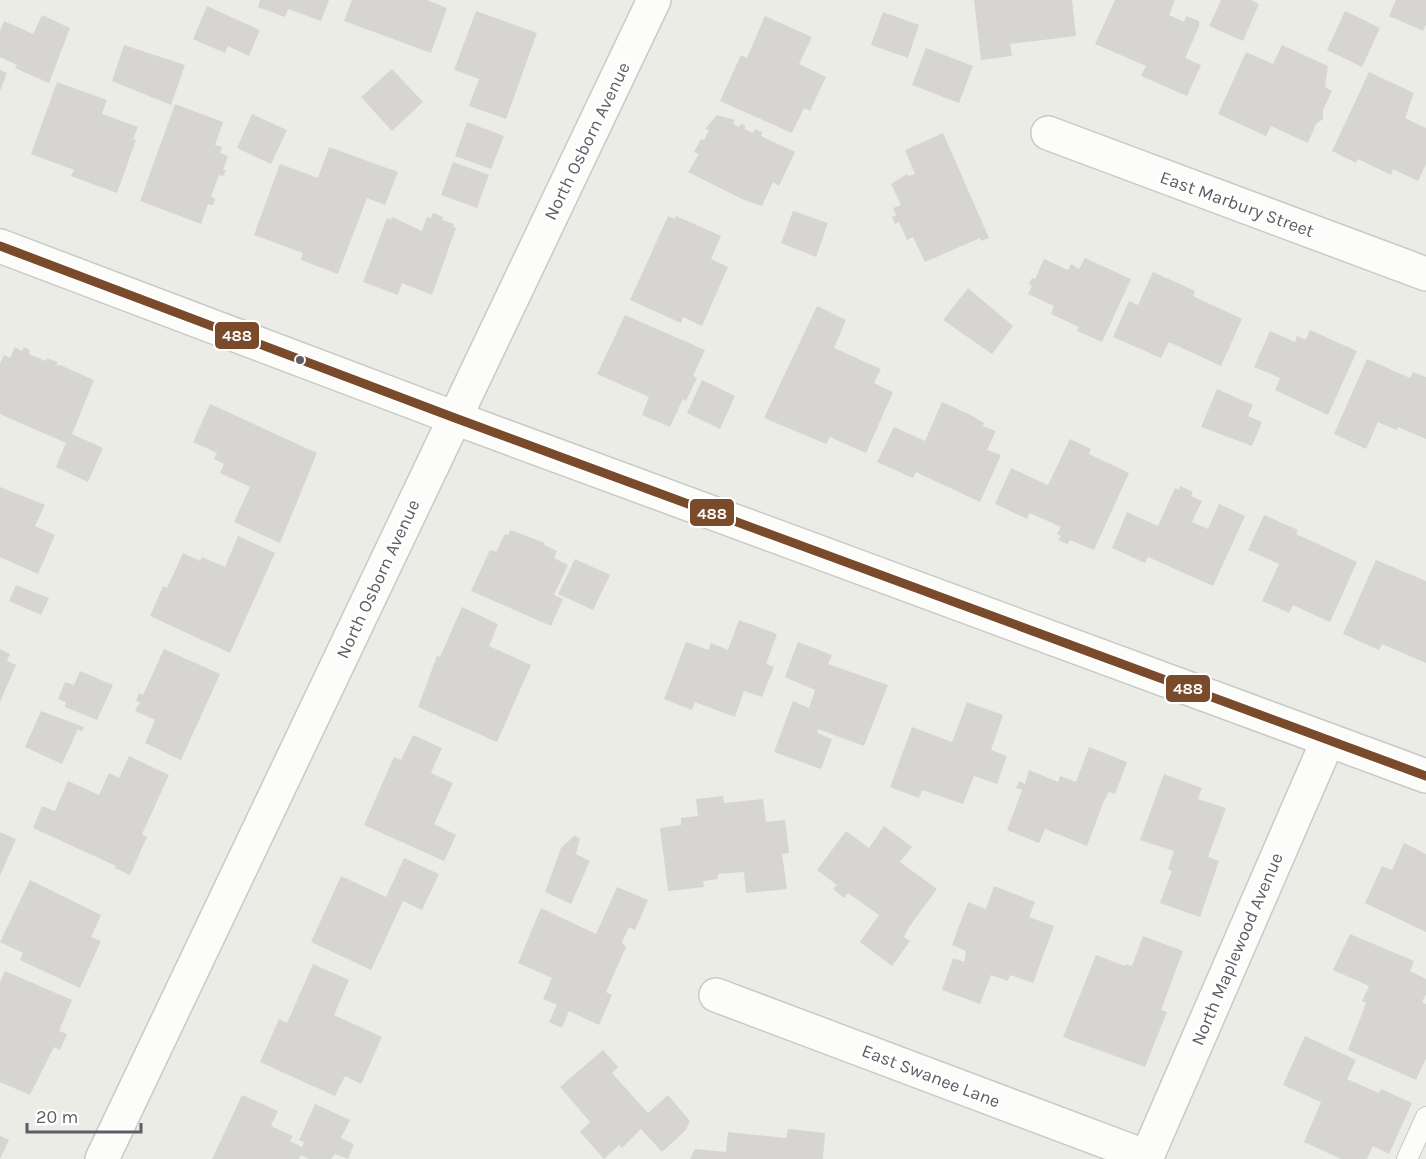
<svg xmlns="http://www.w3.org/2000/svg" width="1426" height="1159" font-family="Karla,sans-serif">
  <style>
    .building { fill: #d6d5d1 }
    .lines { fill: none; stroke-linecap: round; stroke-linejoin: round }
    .service-casing { stroke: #c9cac8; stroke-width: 22 }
    .minor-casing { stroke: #c9cac8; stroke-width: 36 }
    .tertiary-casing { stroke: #c9cac8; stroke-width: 36 }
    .service { stroke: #fcfcfb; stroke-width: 20 }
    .minor { stroke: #fcfcfb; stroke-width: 33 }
    .tertiary { stroke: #fcfcfb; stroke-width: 33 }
    .bus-1-casing { stroke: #fff; stroke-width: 14 }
    .bus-1 { stroke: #7a4b2a; stroke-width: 9 }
    .bus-dot { fill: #5b5e65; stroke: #fff; stroke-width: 2 }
    .labels { text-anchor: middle; stroke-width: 5; stroke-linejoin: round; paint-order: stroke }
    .street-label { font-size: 18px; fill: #5b5e65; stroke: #fff }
    .line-badge { stroke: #fff; stroke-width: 2 }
    .badge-label { font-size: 16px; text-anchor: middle; font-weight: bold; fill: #fff }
  </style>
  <rect width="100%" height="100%" fill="#ecece6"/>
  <path class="building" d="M260 0H329L321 21 288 9 285 17 258 7Z
    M352 0H427L447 8 431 53 344 21Z
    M974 0H1072L1076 36 1010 44 1012 56 981 60Z
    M1115 0H1175L1169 15 1184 22 1186 16 1199 21V27L1185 58 1201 65 1187 96 1141 76 1146 66 1095 44Z
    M1221 0H1251L1259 4 1243 41 1209 26Z
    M1396 0H1426V24L1423 31 1389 16Z
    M207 6 260 30 249 56 228 46 225 53 193 39Z
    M476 11 537 33 506 119 469 106 479 79 454 70Z
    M1345 11 1380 28 1362 67 1327 50Z
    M883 12 919 25 908 58 871 45Z
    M42 15 70 28 49 83 15 68 17 65 0 57V31L4 21 33 34Z
    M765 16 812 37 799 64 826 77 810 111 804 108 792 133 720 101 741 55 747 58Z
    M124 45 185 65 171 105 112 81Z
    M1282 45 1328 66 1325 87 1332 91 1323 110V119L1316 124 1308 143 1271 126 1266 136 1218 114 1246 52 1273 64Z
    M926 48 973 66 959 103 912 85Z
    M392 69 423 102 392 131 361 97Z
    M0 70 7 73 0 91Z
    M1369 72 1414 93 1405 118 1426 128V164L1418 181 1393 169 1391 175 1358 159 1356 163 1332 151Z
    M57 82 107 100 102 114 138 127 133 139 136 140 117 193 71 176 74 170 31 154Z
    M175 104 223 122 215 145 222 147 220 153 228 156 223 170H226L223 176 219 175 211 197 215 198 213 205 208 204 201 224 140 201Z
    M252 114 287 130 271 164 237 148Z
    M717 115 735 120 733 124 739 127 741 124 746 126 744 129 753 133 755 129 762 132 761 136 795 152 779 186 773 182 762 206 744 200 688 172 699 154 694 152 701 139 704 140 709 130 705 129Z
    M467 122 504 136 491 169 455 156Z
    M943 133 989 238 981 241 980 238 925 262 913 237 907 240 899 222 895 224 892 217 896 215 893 208 901 205 891 184 907 174 909 176 915 174 905 150Z
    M329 147 398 172 385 205 367 198 338 274 301 260 303 253 254 235 280 164 318 178Z
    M453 162 489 175 477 208 441 195Z
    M793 211 828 223 816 257 781 243Z
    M433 213 443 217 442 220 454 224 453 227 456 228 432 295 402 283 398 295 363 282 387 218 391 220 392 217 422 231 427 217 431 218Z
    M668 216 675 219 676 216 721 236 711 259 728 267 702 326 683 317 681 323 630 300Z
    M1085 258 1131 279 1102 342 1077 331 1079 327 1051 314 1054 306 1028 294 1032 286 1029 284 1032 278 1035 279 1044 259 1068 270 1071 264 1079 269Z
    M1153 272 1195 291 1193 296 1242 319 1221 366 1169 342 1161 358 1113 337 1129 301 1138 305Z
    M968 288 1013 326 992 354 943 320Z
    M817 306 846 320 834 348 881 369 874 383 893 392 866 453 830 437 826 444 764 418Z
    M625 315 705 350 693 376 697 378 686 401 683 399 670 427 642 415 649 397 597 374Z
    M1310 330 1357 351 1328 415 1275 390 1280 378 1254 367 1270 331 1295 342 1297 336 1306 340Z
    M15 347 22 351 24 347 30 350 29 354 46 361 47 358 58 362 56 366 60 365 94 380 72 434 103 448 88 482 56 467 66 443 0 414V364L4 355 10 358Z
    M1367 359 1410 378 1413 372 1426 377V439L1398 427 1396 430 1378 422 1366 449 1334 434Z
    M702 380 735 396 720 429 687 413Z
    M1217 389 1253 405 1248 416 1262 422 1252 446 1201 427Z
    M942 402 969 414 984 423 983 426 996 431 987 450 1001 455 980 502 916 472 913 478 877 462 894 427 925 441Z
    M210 404 317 453 280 543 234 522 250 487 220 473 224 464 214 459 217 453 193 442Z
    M1070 439 1091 449 1089 454 1129 473 1094 550 1070 540 1068 544 1058 540 1061 536 1057 534 1061 527 1030 513 1027 519 995 504 1011 468 1048 485Z
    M1180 486 1193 492 1191 496 1202 501 1192 522 1208 529 1219 504 1245 516 1213 586 1148 557 1145 563 1112 548 1127 512 1158 526 1175 488 1179 490Z
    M0 487 45 505 35 526 55 535 38 574 0 557Z
    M1264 515 1298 530 1296 534 1357 562 1330 622 1293 605 1289 613 1262 601 1279 564 1248 550Z
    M510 530 545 543 544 545 557 551 554 558 568 565 554 595 563 599 551 626 471 591 490 550 496 552 505 534 508 535Z
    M238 536 275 553 230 653 150 616 163 586 167 588 183 553 200 561 202 557 225 567Z
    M575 559 610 575 593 610 558 594Z
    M1376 560 1426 581V663L1382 644 1379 650 1343 634Z
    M16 585 49 598 41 615 9 601Z
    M462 607 498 624 489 646 531 665 497 742 418 707 437 656 440 657Z
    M739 620 777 634 766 664 774 667 762 697 744 691 735 717 695 702 692 710 664 699 686 642 708 650 711 643 728 650Z
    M798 642 832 655 828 664 888 685 864 746 818 729 817 733 832 739 821 769 774 752 793 701 809 708 815 690 785 677Z
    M0 649 10 654 7 661 16 665 0 702Z
    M164 649 220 674 181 760 145 743 155 720 135 711 140 702 136 701 139 693 143 695Z
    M80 671 113 685 97 720 65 707 66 702 58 699 65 682 74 685Z
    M967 702 1003 715 991 750 1007 756 997 784 974 776 963 804 922 790 919 798 890 787 912 727 952 742Z
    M41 711 84 727 82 732 78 729 62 764 25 747Z
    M413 735 442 748 431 773 453 783 434 824 456 835 444 861 364 825 394 757 401 760Z
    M1089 747 1127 762 1115 794 1109 792 1103 803 1087 846 1045 829 1039 843 1007 830 1022 790 1016 788 1019 781 1025 784 1029 770 1058 782 1060 776 1076 782Z
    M129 756 169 775 142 834 147 837 130 875 115 868 116 866 33 828 42 806 55 811 68 781 99 795 109 773 119 778Z
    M1164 774 1202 788 1198 799 1226 808 1208 857 1219 861 1200 917 1160 903 1172 871 1168 869 1174 851 1140 840Z
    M723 796 724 803 763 799 766 822 785 820 789 853 782 854 787 889 746 893 744 872 718 874V879L703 881 704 887 668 891 660 828 681 825V818L698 816 696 799Z
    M884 826 912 847 900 862 937 889 909 927 904 937 910 941 892 966 860 942 879 915 848 893 844 898 833 889 837 885 817 870 846 831 869 848Z
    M0 832 16 839 0 876Z
    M574 836 580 838 576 854 590 861 571 904 545 892 561 848Z
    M1404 843 1426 854V932L1365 903 1382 866 1392 870Z
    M404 858 439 874 422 910 403 901 371 970 311 942 341 876 386 897Z
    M30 880 101 915 91 937 101 941 80 988 20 960 23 953 0 942Z
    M994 886 1035 902 1029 917 1054 926 1033 983 1010 975 1008 981 991 975 980 1004 942 990 953 958 964 962 965 959 966 951 952 945 968 902 986 909Z
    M617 887 648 900 635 930 629 927 622 942 626 947 606 992 612 995 599 1025 569 1011 562 1028 549 1022 557 1005 543 999 552 978 518 963 541 908 596 934Z
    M1350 934 1414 961 1410 971 1426 979V994L1422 1002 1426 1004V1058L1416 1080 1348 1050 1366 1003 1362 1001 1369 986 1333 970Z
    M1143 936 1183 951 1161 1010 1167 1012 1145 1067 1063 1037 1096 955 1125 966V964L1132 966Z
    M313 964 349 980 334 1015 382 1037 361 1084 345 1076 335 1096 260 1062 279 1019 287 1023Z
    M5 971 72 1000 59 1031 67 1034 60 1050 54 1047 30 1095 0 1082V982Z
    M1305 1036 1356 1060 1347 1079 1379 1093 1381 1089 1412 1103 1389 1154 1373 1146 1367 1159H1341L1304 1142 1321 1102 1283 1085Z
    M603 1050 618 1067 612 1073 648 1113 668 1095 690 1121 685 1131 662 1152 641 1129 622 1148 619 1145 604 1159 580 1132 590 1122 560 1087Z
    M242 1095 278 1111 271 1126 293 1136 290 1141 302 1147 304 1142 299 1140 315 1104 350 1120 341 1138 354 1144 348 1159 335 1154 331 1159H309L301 1155 299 1159H212Z
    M788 1129 825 1133 823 1159H690L695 1149 726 1152 728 1132 786 1138Z
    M0 1136 9 1140 0 1159Z"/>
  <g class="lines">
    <g class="service-casing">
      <path id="service" d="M1407 1159 1426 1117"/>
    </g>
    <g class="minor-casing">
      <path id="minor" d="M1048 133 1426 274
        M716 995 1147 1157
        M102 1159 654 0
        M1146 1159 1328 740"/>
    </g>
    <g class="tertiary-casing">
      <path id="tertiary" d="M0 246 455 418 1426 776"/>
    </g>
    <use href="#service" class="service"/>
    <use href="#minor" class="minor"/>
    <use href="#tertiary" class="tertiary"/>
    <g class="bus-1-casing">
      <path id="bus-1" d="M0 246 455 418 1426 776"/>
    </g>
    <use href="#bus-1" class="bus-1"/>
  </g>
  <circle class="bus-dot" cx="300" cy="360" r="5"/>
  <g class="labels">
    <g class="street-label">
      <text transform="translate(587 141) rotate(-64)" y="6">North Osborn Avenue</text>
      <text transform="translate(1237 204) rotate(20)" y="6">East Marbury Street</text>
      <text transform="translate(378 579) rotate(-65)" y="6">North Osborn Avenue</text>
      <text transform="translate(1237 949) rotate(-67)" y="6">North Maplewood Avenue</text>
      <text transform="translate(931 1076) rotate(21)" y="6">East Swanee Lane</text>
    </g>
  </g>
  <g class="line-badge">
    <rect x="214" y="321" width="46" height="29" rx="6" fill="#7a4b2a"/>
    <rect x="689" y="498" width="46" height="29" rx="6" fill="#7a4b2a"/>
    <rect x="1165" y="674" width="46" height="29" rx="6" fill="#7a4b2a"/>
  </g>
  <g class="badge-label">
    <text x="237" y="341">488</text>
    <text x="712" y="519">488</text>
    <text x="1188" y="694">488</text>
  </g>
  <path d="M27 1123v9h114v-9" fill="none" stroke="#5b5e65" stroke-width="3"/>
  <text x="36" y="1123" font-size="18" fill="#5b5e65" stroke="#ffffff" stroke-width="4.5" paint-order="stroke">20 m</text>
</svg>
